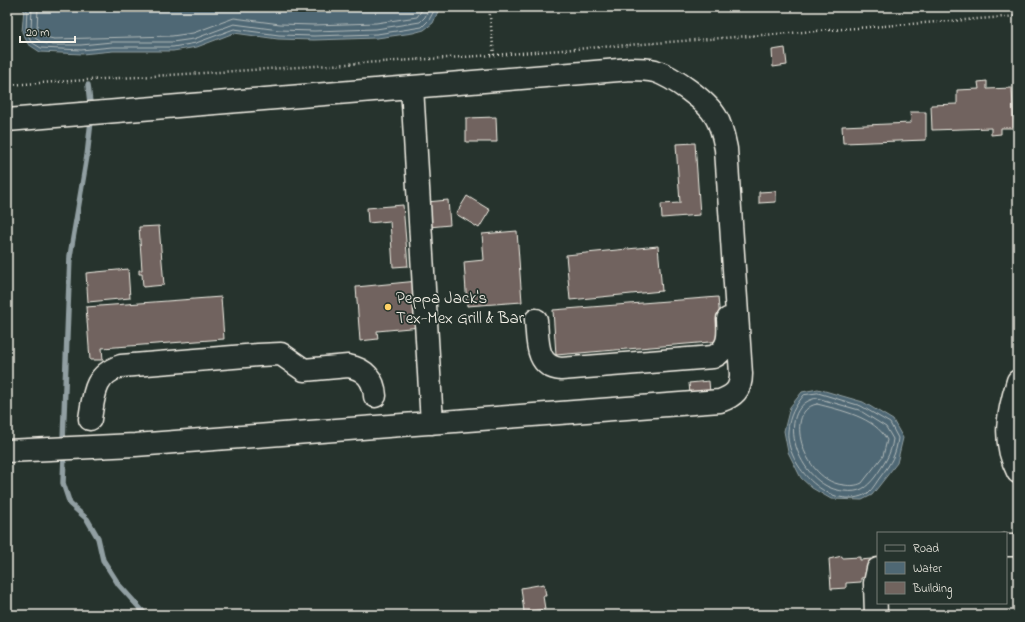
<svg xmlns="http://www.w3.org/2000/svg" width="1025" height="622" font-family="'Indie Flower',sans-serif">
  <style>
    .water { fill: #4f6874; stroke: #919fa2 }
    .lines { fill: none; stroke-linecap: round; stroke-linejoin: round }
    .shore { stroke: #b2baba; stroke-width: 1 }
    .stream { stroke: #919fa2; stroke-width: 5.5 }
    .building { fill: #71645e; stroke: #f4f1e8 }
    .minor-casing { stroke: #f4f1e8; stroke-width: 25 }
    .path { stroke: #f4f1e8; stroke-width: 2.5; stroke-dasharray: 1 3; stroke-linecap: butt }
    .minor { stroke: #26332d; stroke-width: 22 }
    .poi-dot { fill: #ffd166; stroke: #26332d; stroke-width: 1.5 }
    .labels { text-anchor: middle; stroke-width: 3.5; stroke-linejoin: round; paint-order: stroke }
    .poi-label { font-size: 17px; fill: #f4f1e8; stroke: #26332d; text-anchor: start }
  </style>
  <rect width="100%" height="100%" fill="#26332d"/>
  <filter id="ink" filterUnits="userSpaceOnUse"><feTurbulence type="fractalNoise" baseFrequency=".025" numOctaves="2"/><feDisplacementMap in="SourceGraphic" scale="8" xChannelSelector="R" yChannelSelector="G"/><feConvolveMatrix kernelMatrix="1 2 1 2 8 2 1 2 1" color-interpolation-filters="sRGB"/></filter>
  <g filter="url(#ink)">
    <path class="water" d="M24 7H440L433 23 424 30 413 33 377 38 314 40 278 39 234 33 197 47 173 51H113L82 54 40 52 28 44 22 32Z
      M818 389 863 402 893 420 903 438 897 463 872 495 862 500 831 499 812 488 801 478 788 452 784 431 790 407 802 392Z"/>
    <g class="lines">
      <path class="shore" d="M27 7 26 31 31 42 41 48 81 50 112 47H173L196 43 234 29 279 35 314 36 377 34 422 27 429 20 436 7
        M32 7 31 30 35 38 43 43 53 45H81L112 42H172L194 39 234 24 279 30 314 31 376 29 420 22 425 17 430 7
        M38 7 37 30 45 37 54 39 172 36 193 33 234 18 280 24 314 25 376 23 417 17 424 7
        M818 393 861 406 890 423 898 438C896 455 891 463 881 476 877 481 873 489 868 493 832 514 785 466 788 431 789 416 795 406 804 395Z
        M817 398 859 410 886 427 893 439C891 455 884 464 875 477 866 488 860 493 844 491 797 488 772 406 817 398Z
        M817 404C840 410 875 417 887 440L883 456 862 483C856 486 850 486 844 485 804 482 782 410 817 404Z"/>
      <path class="stream" d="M88 85 90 103
        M63 441 70 256 87 156 91 121
        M64 455 63 483 70 504 87 519 98 538 103 560 119 585 146 615"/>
    </g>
    <path class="building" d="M785 48 787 65 773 67 772 50Z
      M987 81V89L1012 88 1014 128H1001V134L991 135V128L932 130 931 105 957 104V90L979 89 978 82Z
      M910 112H926V140L843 143 842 126 911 123Z
      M496 117 497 142H466V118Z
      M695 143 700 215 662 218 661 204 680 203 676 144Z
      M776 191V202L759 203V192Z
      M467 196 490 210 479 228 456 214Z
      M448 200 450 225 429 227 427 202Z
      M403 205 408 266 393 267 390 221 368 223 367 208Z
      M159 226 164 285 143 287 142 274H139V270H142L139 227Z
      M517 231 522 302 467 306 464 262 484 260 482 234Z
      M658 246 662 291 570 300 566 255Z
      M128 269 130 298 88 302 86 273Z
      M418 281 421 327 377 331 378 339 360 341 356 287Z
      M221 297 224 339 102 348 103 360H90L86 307Z
      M718 297 722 341 556 355 553 310Z
      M709 381 710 393 690 394 689 383Z
      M842 556V558L860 557V560L871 559 872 577 861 578V582L846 583V588L831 589 829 559Z
      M544 584 546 596H543L545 609 524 612 521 588Z"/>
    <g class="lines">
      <g class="minor-casing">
        <path id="minor" d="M412 87 432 423
          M7 120 631 69C639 69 647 69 655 71 673 77 707 101 716 117 722 127 724 139 726 149L741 374C741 390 734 396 720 401L135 445 7 451
          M536 320C538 340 535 367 561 369L713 357C730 349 729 335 728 319
          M1018 381C1008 413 1002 441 1018 472
          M90 419C94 394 94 375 121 366L258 355 281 354 304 370 348 366C365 369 374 379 375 396
          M1006 545H1018
          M876 615 875 583 878 569"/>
      </g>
      <path class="path" d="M494 55 1018 16
        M7 85 494 55 489 7"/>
      <use href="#minor" class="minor"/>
    </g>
  </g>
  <circle class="poi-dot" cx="388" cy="307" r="4"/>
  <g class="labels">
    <g class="poi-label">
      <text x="396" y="303">Peppa Jack's<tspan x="396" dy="20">Tex-Mex Grill &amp; Bar</tspan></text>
    </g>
  </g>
  <rect width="1025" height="622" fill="none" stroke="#26332d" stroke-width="24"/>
  <rect x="12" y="12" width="1001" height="598" fill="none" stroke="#f4f1e8" stroke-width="1.5" filter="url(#ink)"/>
  <rect x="877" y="532" width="130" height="72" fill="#26332d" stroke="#787f78"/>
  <rect x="885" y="545" width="20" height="6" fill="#26332d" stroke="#787f78"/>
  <text x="913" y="552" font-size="12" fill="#f4f1e8">Road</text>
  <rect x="885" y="562" width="20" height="12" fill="#4f6874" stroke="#787f78"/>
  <text x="913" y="572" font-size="12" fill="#f4f1e8">Water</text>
  <rect x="885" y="582" width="20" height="12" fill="#71645e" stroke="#787f78"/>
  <text x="913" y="592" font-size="12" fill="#f4f1e8">Building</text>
  <path d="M20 36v6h55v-6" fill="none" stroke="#f4f1e8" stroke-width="2"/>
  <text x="26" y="36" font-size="12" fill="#f4f1e8" stroke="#26332d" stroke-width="3" paint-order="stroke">20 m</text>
</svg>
